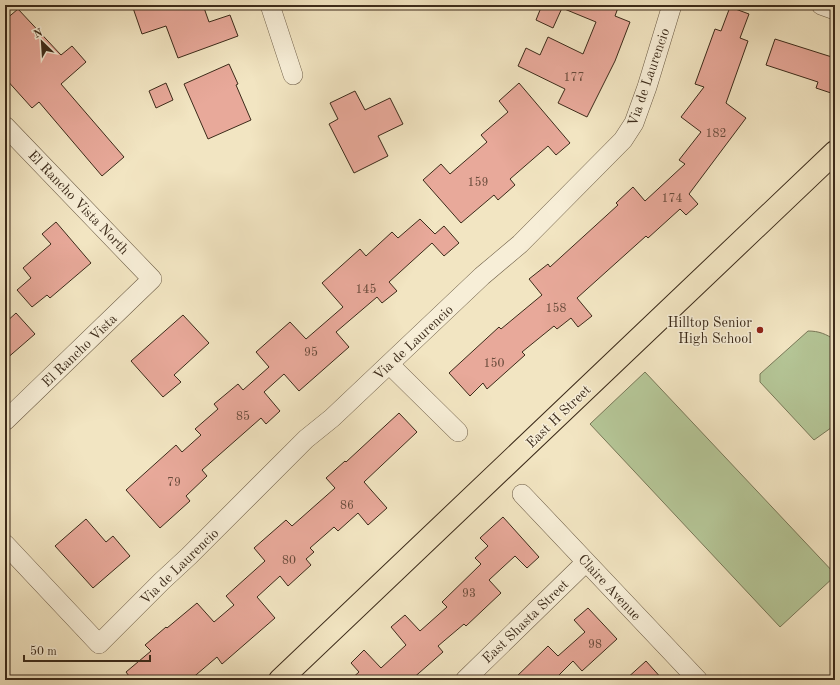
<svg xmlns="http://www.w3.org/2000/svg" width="840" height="685" font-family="'Old Standard TT',serif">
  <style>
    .green { fill: #b5c697; stroke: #787858 }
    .building { fill: #e8a99a; stroke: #3c2b1a }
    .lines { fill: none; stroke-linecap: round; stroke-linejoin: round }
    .minor-casing { stroke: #6a5a44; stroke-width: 20 }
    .major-casing { stroke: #3c2b1a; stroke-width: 24 }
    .minor { stroke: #f7eed7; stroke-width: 19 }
    .major { stroke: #f2e5c2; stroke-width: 22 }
    .poi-dot { fill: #8f2418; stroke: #f7eed7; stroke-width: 1.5 }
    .labels { text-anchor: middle; stroke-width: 3; stroke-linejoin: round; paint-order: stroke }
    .number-label { font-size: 12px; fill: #674a3a }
    .street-label { font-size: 14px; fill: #3c2b1a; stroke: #f7eed7 }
    .poi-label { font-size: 14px; fill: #3c2b1a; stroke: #f7eed7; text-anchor: end }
  </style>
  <rect width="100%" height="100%" fill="#f2e5c2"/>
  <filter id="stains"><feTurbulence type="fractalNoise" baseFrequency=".005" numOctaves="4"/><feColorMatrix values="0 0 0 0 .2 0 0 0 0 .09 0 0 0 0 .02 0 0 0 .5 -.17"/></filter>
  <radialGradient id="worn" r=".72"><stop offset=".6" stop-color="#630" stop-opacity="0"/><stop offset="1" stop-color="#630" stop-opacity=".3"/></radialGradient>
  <path class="green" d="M808 331C819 331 826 334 835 340V425L814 440 760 382V374Z
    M645 372 835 574V576L780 627 590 424Z"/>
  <path class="building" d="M132 5H203L209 22 230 15 238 36 178 58 166 26 142 34Z
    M542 5H619L615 16 630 22 615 61 587 117 558 103 565 89 518 66 526 48 540 55 548 37 583 54 596 22 562 8 553 28 536 20Z
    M730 7 749 14 740 38 748 41 726 103 746 118 689 194 698 204 686 215 680 209 648 238 646 236 577 298 592 316 578 327 571 318 557 329 554 326 522 352 525 355 487 389 483 383 470 396 449 373 499 327 501 329 542 295 529 279 548 264 550 267 618 205 616 203 633 187 645 201 685 164 679 160 701 132 681 117 704 87 695 84 715 29 721 31Z
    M18 9 61 55 72 46 86 62 61 84 124 157 102 176 39 102 32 108 5 78V20Z
    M775 39 835 58V81L831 93 816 88 818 82 766 65Z
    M229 64 238 84 236 85 251 120 208 139 184 84Z
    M166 83 173 100 156 108 149 91Z
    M519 83 570 143 556 155 548 146 510 179 515 185 498 200 494 195 461 223 423 180 441 164 450 174 487 142 481 135 508 112 499 101Z
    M355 91 365 110 390 98 403 124 378 136 388 156 354 173 329 124 338 119 330 103Z
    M420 219 435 234 444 226 459 243 444 256 432 243 389 282 397 291 382 303 377 297 336 332 349 347 299 391 284 374 264 392 280 411 266 424 261 418 202 470 207 476 186 496 190 501 160 528 126 490 176 445 182 452 201 435 195 429 218 409 214 404 238 384 243 390 269 367 256 352 290 322 306 339 343 307 322 283 360 249 366 256 392 232 398 238Z
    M56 222 91 263 50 298 47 295 32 307 17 290 31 278 23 268 51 244 42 234Z
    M16 313 35 334 5 360V323Z
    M183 315 209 343 174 375 181 382 163 397 131 361Z
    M399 413 417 432 364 482 387 508 368 525 358 513 338 531 334 527 310 548 314 552 306 559 311 565 288 586 280 576 257 597 275 618 222 664 217 657 190 680H132L126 672 151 651 145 645 166 627 167 628 197 603 214 622 234 605 226 596 265 561 254 548 286 520 292 526 335 488 326 478 345 461 346 462Z
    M503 517 539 557 527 568 515 556 489 580 501 593 466 626 464 624 438 646 443 652 411 680H350L359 672 351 663 364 650 381 668 406 645 391 627 405 615 420 631 447 607 442 602 481 564 475 558 488 546 480 538Z
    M86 519 106 542 113 536 130 556 93 588 55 546Z
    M588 608 617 639 582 671 573 661 554 680H513L548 646 558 656 585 632 574 620Z
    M646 661 663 680H625Z"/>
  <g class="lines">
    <g class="minor-casing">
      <path id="minor" d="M270 5 293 75
        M821 5 835 10
        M5 126 152 279 5 421
        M389 364 458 432
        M522 494 698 680
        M5 544 99 644 162 581 189 556 306 439 332 418 482 276 520 244 623 140 634 123 647 87 672 5
        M465 680 586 562"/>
    </g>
    <g class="major-casing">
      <path id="major" d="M280 680 835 152"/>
    </g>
    <use href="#minor" class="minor"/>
    <use href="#major" class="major"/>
  </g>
  <circle class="poi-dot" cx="760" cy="330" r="4"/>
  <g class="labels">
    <g class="number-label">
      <text x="574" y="81">177</text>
      <text x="716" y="137">182</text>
      <text x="478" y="186">159</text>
      <text x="672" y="202">174</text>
      <text x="366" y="293">145</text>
      <text x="556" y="312">158</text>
      <text x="311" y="356">95</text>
      <text x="494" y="367">150</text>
      <text x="243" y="420">85</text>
      <text x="174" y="486">79</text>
      <text x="347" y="509">86</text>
      <text x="289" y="564">80</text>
      <text x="469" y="597">93</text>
      <text x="595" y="648">98</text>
    </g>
    <g class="street-label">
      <text transform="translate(648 77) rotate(-71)" y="5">Via de Laurencio</text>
      <text transform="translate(79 202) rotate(46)" y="5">El Rancho Vista North</text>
      <text transform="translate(413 342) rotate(-43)" y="5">Via de Laurencio</text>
      <text transform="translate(79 350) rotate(-44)" y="5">El Rancho Vista</text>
      <text transform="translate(558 416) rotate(-44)" y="5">East H Street</text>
      <text transform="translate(179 566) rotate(-44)" y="5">Via de Laurencio</text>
      <text transform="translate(610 587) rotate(47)" y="5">Claire Avenue</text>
      <text transform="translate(525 621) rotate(-44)" y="5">East Shasta Street</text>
    </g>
    <g class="poi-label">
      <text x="752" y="327">Hilltop Senior<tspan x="752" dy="16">High School</tspan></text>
    </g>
  </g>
  <rect width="840" height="685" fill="none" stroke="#f2e5c2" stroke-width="20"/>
  <rect x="6" y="6" width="828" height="673" fill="none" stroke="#3c2b1a" stroke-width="2"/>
  <rect x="10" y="10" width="820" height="665" fill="none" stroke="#3c2b1a"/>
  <g transform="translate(42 42) rotate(335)" stroke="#f7eed7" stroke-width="3" paint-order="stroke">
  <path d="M0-3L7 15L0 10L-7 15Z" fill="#3c2b1a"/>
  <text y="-6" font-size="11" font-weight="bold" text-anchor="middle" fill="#3c2b1a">N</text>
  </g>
  <path d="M24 655v6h126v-6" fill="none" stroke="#3c2b1a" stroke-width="2"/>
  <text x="30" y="655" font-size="12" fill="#3c2b1a" stroke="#f7eed7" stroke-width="3" paint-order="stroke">50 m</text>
  <rect width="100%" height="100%" filter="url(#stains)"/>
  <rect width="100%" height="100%" fill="url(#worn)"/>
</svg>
